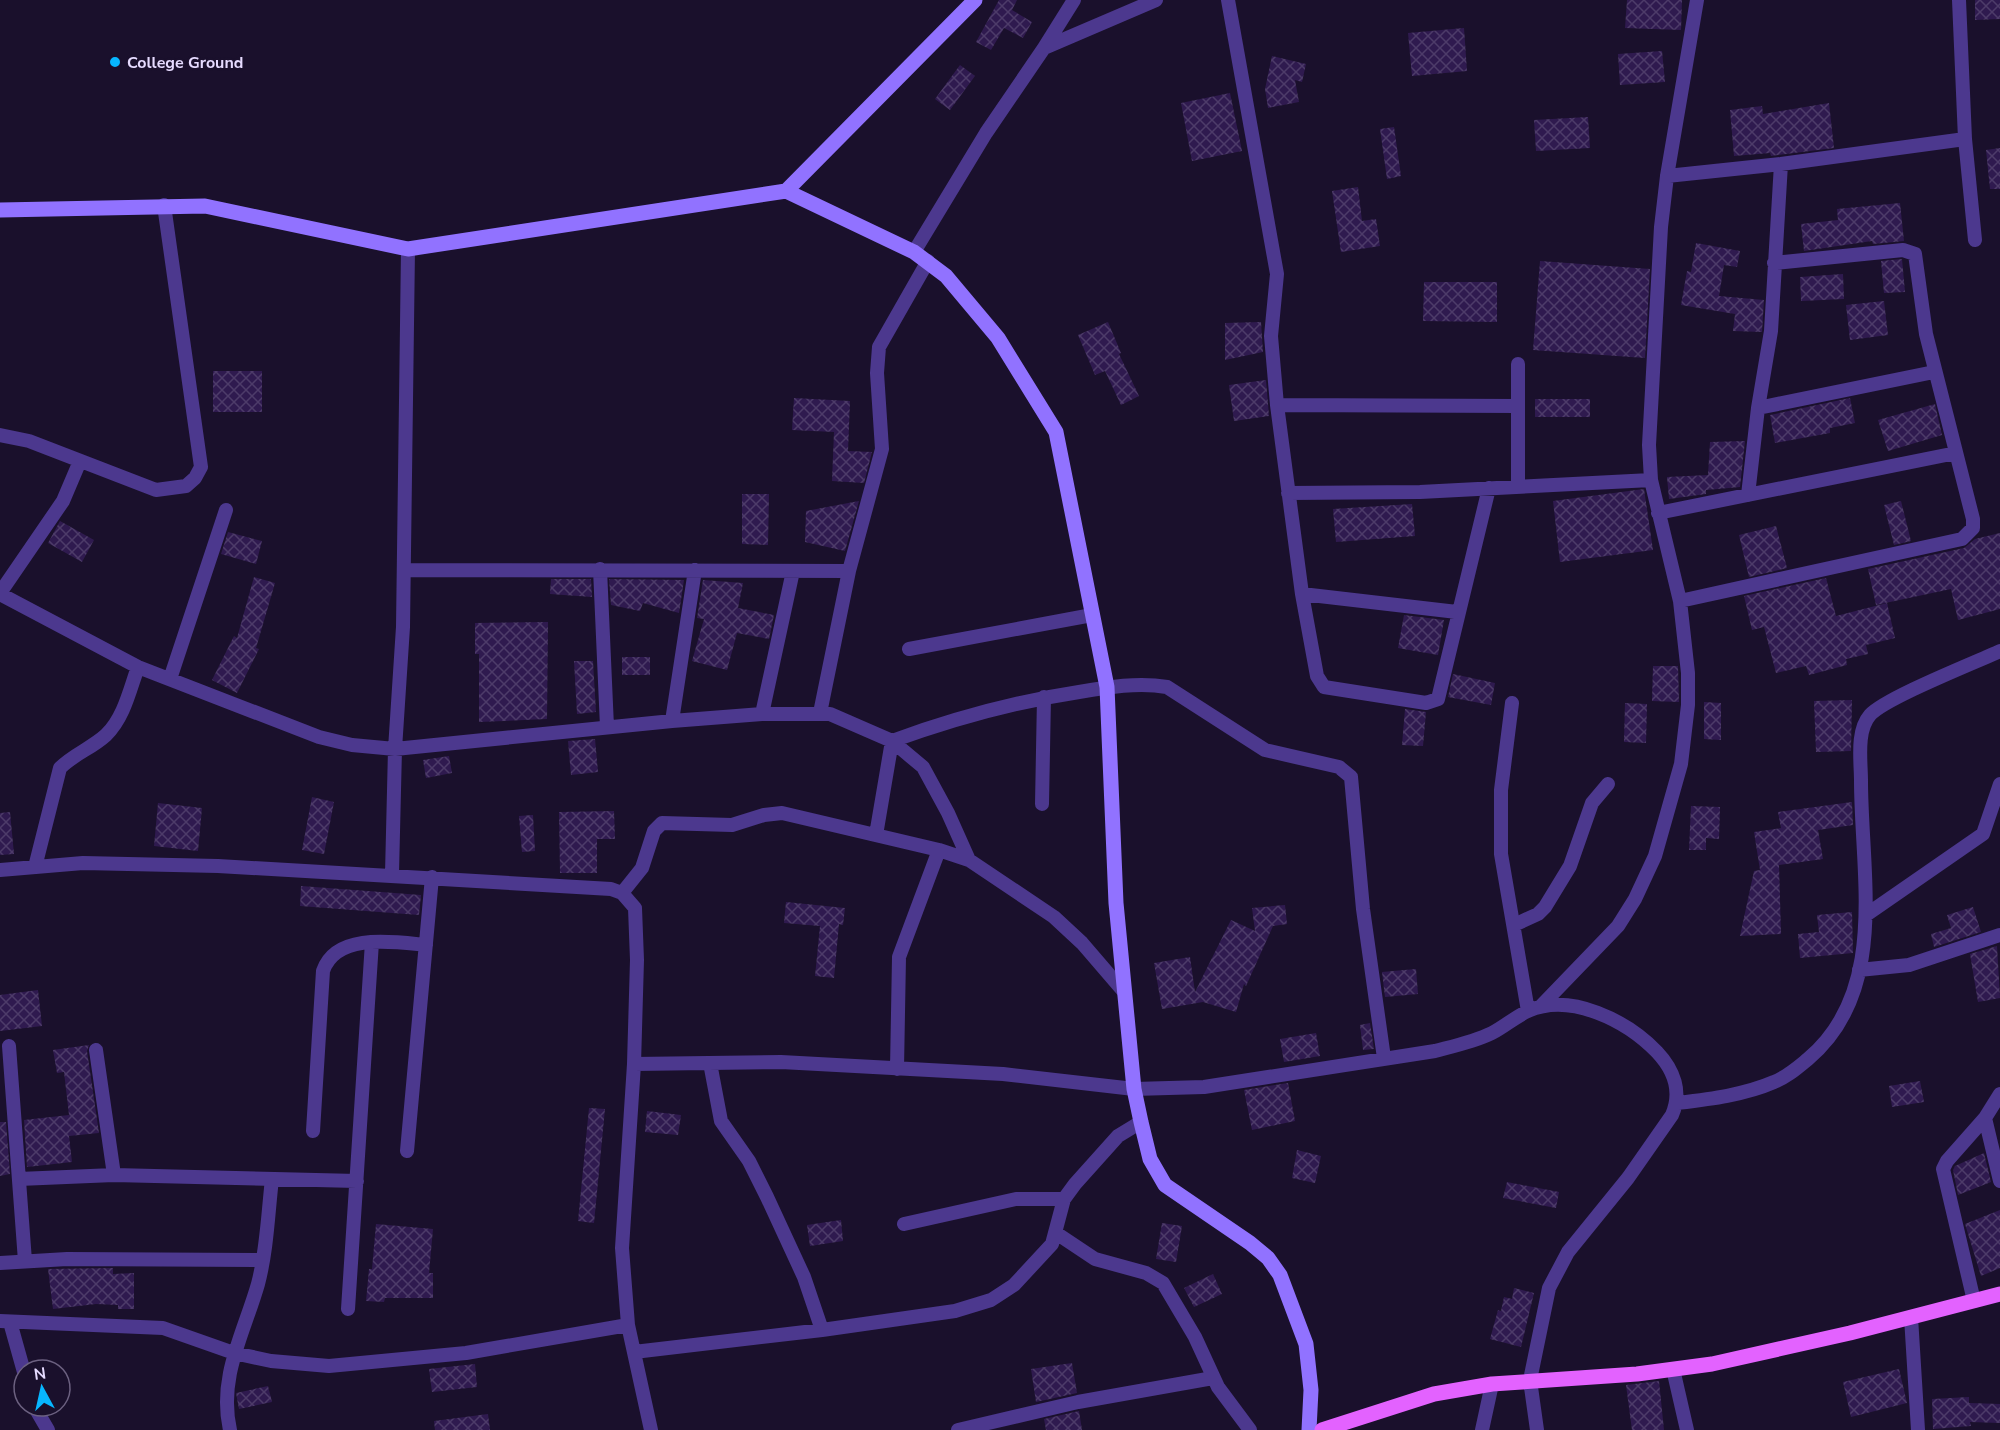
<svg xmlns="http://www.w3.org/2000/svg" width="2000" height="1430" font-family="'Nunito Sans',sans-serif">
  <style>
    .building { fill: url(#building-cross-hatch) }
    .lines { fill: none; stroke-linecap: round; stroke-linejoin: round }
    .minor { stroke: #4c388e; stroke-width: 14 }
    .secondary { stroke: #9172ff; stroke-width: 15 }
    .primary { stroke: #e362ff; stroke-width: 15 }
    .poi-dot { fill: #07b6ff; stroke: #1a102c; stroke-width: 2 }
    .labels { text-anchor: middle; stroke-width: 4.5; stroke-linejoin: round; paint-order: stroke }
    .poi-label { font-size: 16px; font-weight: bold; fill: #e6dbff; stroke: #1a102c; text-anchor: start }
  </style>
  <defs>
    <pattern id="building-cross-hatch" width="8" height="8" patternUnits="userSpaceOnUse" patternTransform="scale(1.5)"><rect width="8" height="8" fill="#2f1a4f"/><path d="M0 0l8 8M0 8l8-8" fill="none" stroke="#4d3b69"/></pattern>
  </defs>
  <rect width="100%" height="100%" fill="#1a102c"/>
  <path class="building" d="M999 0H1017L1012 10 1032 22 1023 38 1004 28 991 50 976 42Z
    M1627 0H1682L1681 30 1625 28Z
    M1975 0H2000V19L1975 20Z
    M1464 28 1467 71 1412 76 1408 33Z
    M1662 51 1665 82 1620 85 1618 54Z
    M1272 56 1306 64 1302 82 1295 80 1299 102 1268 108 1265 89Z
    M960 65 975 76 950 110 935 99Z
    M1230 93 1242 151 1192 161 1181 103Z
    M1829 103 1834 148 1771 156 1770 153 1734 156 1730 110 1762 106 1763 114Z
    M1588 117 1590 148 1536 151 1534 120Z
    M1394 127 1401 176 1387 179 1380 129Z
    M2000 148V189H1990L1986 150Z
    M1358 187 1362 221 1376 219 1380 246 1341 252 1332 191Z
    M1900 203 1904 241 1873 244 1872 241 1804 251 1801 224 1838 220 1837 209Z
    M1696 243 1740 251 1737 267 1724 265 1719 296 1764 300 1762 332 1733 331 1735 314 1681 305 1687 271 1691 272Z
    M1902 259 1905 292 1884 293 1881 261Z
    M1540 261 1650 269 1645 358 1533 350Z
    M1843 274 1844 299 1801 301 1800 277Z
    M1424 282H1497V322L1423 321Z
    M1884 301 1888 335 1850 340 1846 305Z
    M1108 322 1121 353 1119 354 1139 396 1121 405 1105 371 1095 375 1078 335Z
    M1261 322 1263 352 1225 360V323Z
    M213 371H262V412H213Z
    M1266 380 1269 416 1234 421 1229 385Z
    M794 398 850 401 848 451 872 452 864 483 832 481 834 432 792 430Z
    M1850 398 1855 423 1830 428V433L1775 443 1770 415Z
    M1535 399H1590V417H1535Z
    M1935 404 1942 435 1888 451 1878 420Z
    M1745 441 1740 487 1706 490V494L1669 499 1667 477 1708 475 1710 442Z
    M1644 489 1653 550 1560 562 1553 501Z
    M742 494H769L768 545 742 544Z
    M859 501 845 551 805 542 806 511Z
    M1901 501 1911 541 1894 545 1884 505Z
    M1412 504 1415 536 1336 542 1333 509Z
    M60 521 94 540 82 562 48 543Z
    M1776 526 1787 568 1749 577 1739 535Z
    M228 532 262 541 256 564 221 554Z
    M2000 533V609L1958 620 1951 589 1876 605 1868 569 1964 548 1975 539Z
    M254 577 275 583 256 648 259 649 237 693 212 680 234 636 237 638Z
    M1826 578 1836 616 1887 603 1895 638 1866 645 1868 654 1846 659 1847 665 1809 675 1806 666 1776 673 1764 627 1752 630 1744 596Z
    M551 579H591L592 597 550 594Z
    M609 579 684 580 679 613 643 603 640 611 611 605Z
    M703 580 743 583 738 608 774 615 769 639 737 633 727 670 692 661 704 619 697 618Z
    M1404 615 1444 620 1438 655 1398 648Z
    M548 622 547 719 479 722V654H475V623Z
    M622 657H650V675H622Z
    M574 661H593L596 712 577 714Z
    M1653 666H1678L1679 702 1652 701Z
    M1453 674 1495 683 1491 705 1448 697Z
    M1852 700 1851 751 1816 752 1814 701Z
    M1704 702 1721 703V740L1704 739Z
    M1625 703 1647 704 1646 743 1624 742Z
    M1405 709 1426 712 1423 746 1402 745Z
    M595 739 598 772 571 775 568 741Z
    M449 756 452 773 426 778 423 760Z
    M312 797 334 802 324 854 302 850Z
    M1852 802 1853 825 1818 830 1823 859 1779 865 1781 934 1740 936 1754 871 1760 870 1754 832 1781 828 1778 812Z
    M158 803 202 808 198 851 154 846Z
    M1691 806 1720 807 1719 839 1706 838V850H1689Z
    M614 811 615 839H597V873H560L559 812Z
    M10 812 14 854 0 855V813Z
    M533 815 535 851 522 852 519 816Z
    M301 886 421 895 419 915 300 906Z
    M786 902 845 908 843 925 839 924 834 978 815 976 820 926 784 923Z
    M1285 905 1287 924 1273 926 1246 986 1244 984 1236 1012 1203 1002 1162 1009 1154 963 1190 957 1195 992 1231 920 1255 931 1252 908Z
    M1973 907 1981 932 1934 947 1931 934 1951 928 1947 915Z
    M1852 912 1853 953 1800 958 1798 934 1819 932 1817 915Z
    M1997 946 2000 998 1978 1002 1970 954Z
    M1416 969 1418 994 1385 997 1382 972Z
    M38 990 42 1026 0 1031V995Z
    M1370 1023 1374 1049 1363 1050 1360 1025Z
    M1316 1033 1320 1056 1284 1062 1280 1039Z
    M89 1045 87 1051 99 1133 69 1136 72 1162 27 1167 24 1120 69 1115 64 1072 57 1073 53 1050Z
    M1920 1081 1924 1102 1892 1107 1889 1086Z
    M1288 1083 1295 1121 1252 1130 1244 1090Z
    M589 1108 605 1109 594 1223 578 1221Z
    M647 1111 681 1115 678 1135 645 1132Z
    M0 1122H6L10 1174 0 1176Z
    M1297 1150 1321 1156 1315 1183 1292 1178Z
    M1984 1153 1991 1182 1958 1195 1953 1170 1955 1166Z
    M1507 1182 1559 1192 1556 1208 1503 1198Z
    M2000 1210V1268L1981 1276 1965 1224Z
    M841 1220 843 1241 810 1246 807 1225Z
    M1162 1223 1182 1226 1176 1262 1156 1259Z
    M376 1224 433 1229 429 1273H433V1298H385L384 1302 366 1301 369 1269H372Z
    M113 1268V1274L134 1273V1309H118V1305L96 1304 53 1309 48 1269Z
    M1213 1274 1222 1294 1194 1307 1184 1288Z
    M1514 1288 1534 1293 1521 1347 1490 1339 1498 1310 1501 1311 1504 1297 1512 1299Z
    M1072 1363 1077 1393 1036 1402 1031 1369Z
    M475 1364 477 1387 432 1392 429 1369Z
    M1899 1369 1907 1403 1851 1417 1843 1382Z
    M1659 1381 1664 1430H1632L1626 1385Z
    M268 1386 272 1402 239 1409 236 1393Z
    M1969 1397V1403L2000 1404V1423L1970 1422 1971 1426 1933 1429 1932 1399Z
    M1079 1411 1082 1430H1046L1044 1419Z
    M488 1414 490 1430H435L434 1421Z"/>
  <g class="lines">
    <path class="minor" d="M1228 0 1277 274 1271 336 1277 405 1302 594 1317 676 1324 687 1426 703 1438 699 1489 488
      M1959 0 1965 139 1975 240
      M1044 48 1074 0
      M1667 176 1781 164 1965 139
      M914 252 986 133 1044 48 1156 0
      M1277 405 1518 406
      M1758 408 1934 372
      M0 435 29 441 156 490 186 486 195 478 201 467 164 205
      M1518 487V364
      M1288 493 1420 492 1651 480
      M1748 495 1758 408 1771 331 1781 164
      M1658 513 1956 453
      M600 569 607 727
      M404 570 849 571
      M0 593 63 501 80 461
      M0 594 138 667 319 737 352 745 395 749 672 721 762 714H830L892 741 923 767 948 813 969 860
      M1302 594 1457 612
      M1680 601 1962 539 1973 528V519L1926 334 1915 254 1903 250 1774 263
      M909 649 1092 615
      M170 679 226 510
      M1512 703 1501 790V854L1528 1011
      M820 713 849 571 882 449 877 373 879 347 928 261
      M762 714 793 571
      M672 721 695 570
      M1042 804 1044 697
      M876 835 892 741C955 718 1013 702 1079 692 1108 687 1139 682 1167 687L1265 750 1339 767 1351 777 1363 909 1384 1058
      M35 867 60 768C74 754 92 748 106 735 124 718 130 689 138 667
      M0 870 83 863 218 866 611 889 622 893 635 908 637 960 634 1064 781 1062 1003 1074 1134 1089 1204 1087 1435 1051C1454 1046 1473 1042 1492 1033 1504 1027 1515 1017 1528 1011 1571 992 1627 1021 1657 1052 1674 1070 1682 1092 1672 1115L1628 1178 1568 1252 1549 1288 1530 1380 1537 1430
      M392 874 395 749 403 627 408 249
      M622 893 642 868 654 831 662 823 732 825 764 815 782 813 939 850 969 860 1054 917 1082 943 1125 993
      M1866 915 1983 834 2000 784
      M1514 925 1538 914 1545 907 1570 866 1592 803 1608 784
      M1859 970 1909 965 2000 935
      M1540 1007 1618 926 1635 899 1655 856 1681 764 1688 705V673L1680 601 1651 480 1649 445 1661 227 1667 176 1697 0
      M9 1046 25 1261
      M96 1050 114 1175
      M710 1063 721 1121 749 1161 767 1197 804 1277 822 1330
      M634 1064 622 1248 628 1325 651 1430
      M897 1069 899 957 939 850
      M1677 1103C1710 1099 1744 1095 1774 1082 1787 1077 1797 1068 1808 1059 1889 991 1861 874 1861 781 1861 761 1856 731 1870 715 1885 698 1974 663 2000 651
      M1985 1118 2000 1181
      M313 1131 323 971C336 932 395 942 426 945
      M407 1151 432 877
      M19 1179 114 1175 357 1181
      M904 1224 1016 1199H1064
      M1056 1233 1095 1259 1146 1273 1163 1283 1195 1337 1218 1387 1250 1430
      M0 1263 67 1259 263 1260
      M1974 1301 1943 1169 1947 1161 1985 1118 2000 1094
      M348 1309 372 942
      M1911 1317 1918 1430
      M0 1321 163 1328 234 1353 271 1361 329 1366 466 1353 628 1325
      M10 1322 24 1372
      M634 1352 822 1330 955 1311 991 1300 1014 1285 1052 1244 1064 1199 1075 1184 1118 1136 1141 1122
      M1673 1369 1687 1430
      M34 1406 48 1430
      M230 1430C218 1377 244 1333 258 1284 267 1250 268 1213 272 1179
      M958 1430 1078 1402 1213 1378
      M1482 1430 1492 1384"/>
    <path class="secondary" d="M786 191 914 252 946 276 998 338 1056 432 1107 687 1116 903 1134 1089 1141 1122 1150 1159 1165 1185 1250 1243 1268 1258 1280 1275 1306 1344 1311 1390 1309 1430
      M0 210 205 206 408 249 786 191 975 0"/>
    <path class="primary" d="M1322 1430 1434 1394 1492 1384 1637 1374 1712 1364 1850 1333 2000 1294"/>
  </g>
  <circle class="poi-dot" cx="115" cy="62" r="6"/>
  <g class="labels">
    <g class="poi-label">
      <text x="127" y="68">College Ground</text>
    </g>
  </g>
  <g transform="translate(42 1388) rotate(352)"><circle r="28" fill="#1a102c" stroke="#6c6180" stroke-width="1.5"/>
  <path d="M0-4.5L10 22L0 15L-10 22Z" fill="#07b6ff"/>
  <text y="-9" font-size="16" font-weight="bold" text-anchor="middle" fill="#e6dbff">N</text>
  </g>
</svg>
